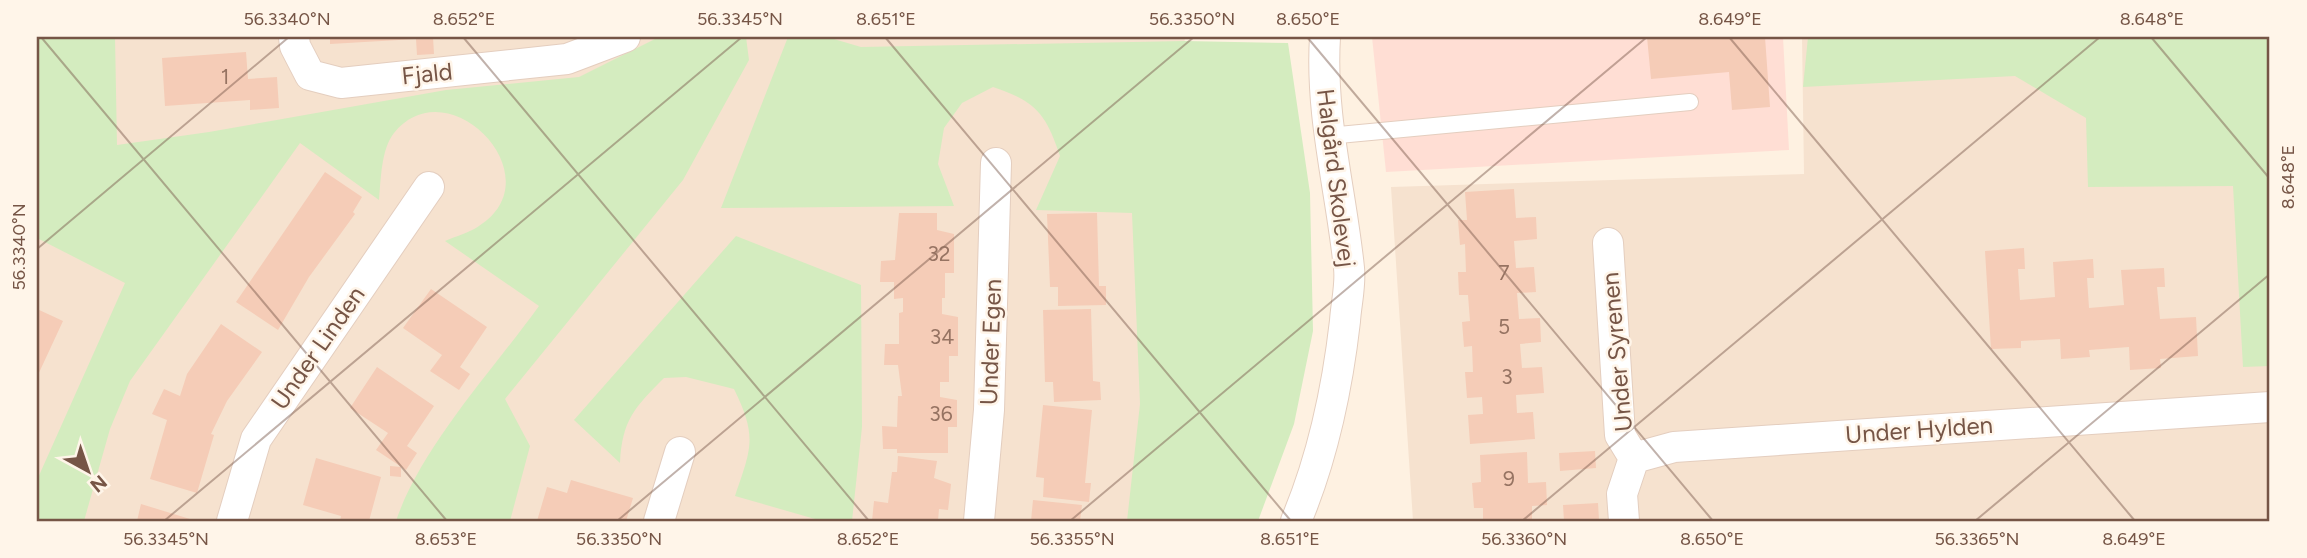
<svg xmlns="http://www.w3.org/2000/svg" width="2307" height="558" font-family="Figtree,sans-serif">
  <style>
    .residential { fill: #f6e2cf }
    .commercial { fill: #ffded4 }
    .green { fill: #d4ecbf }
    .building { fill: #f5ccb7 }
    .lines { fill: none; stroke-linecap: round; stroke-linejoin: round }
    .lane-casing { stroke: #e4cebf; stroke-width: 18 }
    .street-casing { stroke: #e4cebf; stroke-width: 32 }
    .lane { stroke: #fff; stroke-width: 16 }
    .street { stroke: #fff; stroke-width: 30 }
    .ticks { fill: none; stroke: #765546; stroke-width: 2; stroke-opacity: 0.45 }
    .labels { text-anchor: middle; stroke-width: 5; stroke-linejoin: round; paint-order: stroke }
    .number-label { font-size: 21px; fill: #967362 }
    .street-label { font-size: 24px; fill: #765546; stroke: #fff5e9 }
    .neatline { fill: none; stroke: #765546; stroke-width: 2.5 }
    .ticks-label { font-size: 18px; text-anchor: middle; fill: #765546 }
  </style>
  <rect width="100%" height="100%" fill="#fef1e1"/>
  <path class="residential" d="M37 37H1185L1142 521H37Z
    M1802 37H2270V521H1413L1391 187 1804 174Z"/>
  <path class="commercial" d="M1372 37H1783L1789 150 1386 172Z"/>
  <path class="green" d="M37 37H115L117 145 209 132 446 90 579 77 659 37H746L749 60 683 180 505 399 530 446 510 521H396C421 447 493 370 539 306L445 241C456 236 469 233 479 226 556 177 448 66 394 133 381 149 381 180 379 200L300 143 130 381 110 429 84 521H37V480L125 283 37 238Z
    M788 37H827L861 47 1185 41 1288 43 1310 193 1313 331 1294 424 1258 521H1127L1140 404 1132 213 1036 210 1060 156C1046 113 1035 101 993 87L962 103 944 128 938 164 954 206 721 208Z
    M1808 37H2270V366L2243 367 2233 186 2088 187 2086 118 2015 76 1803 87Z
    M736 236 861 285 862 427 852 521H822L735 496C752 447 757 436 734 389L686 377 664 378C635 407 622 420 620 463L574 420Z"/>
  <path class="building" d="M330 37H433L434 54 417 55 416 39 330 44Z
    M1647 37H1765L1770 107 1732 110 1729 72 1651 79Z
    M246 52 248 79 277 77 279 108 250 110V100L165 106 162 58Z
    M325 172 362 197 353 212 355 214 309 277 278 330 236 302Z
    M1514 189 1516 218 1536 217 1537 239 1514 241 1516 268 1534 267 1536 292 1517 293 1519 319 1540 318 1541 342 1520 344 1522 368 1542 367 1544 393 1516 395 1517 413 1533 412 1535 439 1470 444 1468 415 1483 414 1482 397 1467 398 1465 372H1473L1472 346 1464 347 1462 322 1470 321 1468 295H1459L1458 272H1466L1465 244 1460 245 1458 220H1467L1465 192Z
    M899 213H937V230L954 234V273H945V298H942V314L958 317V356H949V382H940V397L957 400V427H948V453H897V449H883L882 426 897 427 898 396H902L898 365H884L885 344H899V313L903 312V298L894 299V282H880L881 261 895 260Z
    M1097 213 1099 286H1106V305L1058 306V287H1050L1047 214Z
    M2024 248 2025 269H2018L2020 300 2055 297 2053 262 2093 259 2094 278H2087L2089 308 2124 305 2121 270 2164 268 2165 287H2157L2160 319 2196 317 2198 356 2160 359 2161 368 2130 370 2129 347 2089 350 2090 357 2061 359 2060 339 2021 341V348L1991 349 1985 251Z
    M431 289 487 327 460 367 470 374 459 390 430 371 442 355 403 328Z
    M37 309 63 321 37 377Z
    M1091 309 1093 381 1100 382 1101 400 1054 402 1053 382H1045L1043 310Z
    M221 324 262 352 227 401 211 434 214 435 197 493 150 479 167 420 152 414 164 389 180 396 187 374Z
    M377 367 434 406 407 446 417 453 406 470 376 450 388 433 350 408Z
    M1043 405 1092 410 1085 483H1091L1089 502 1043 497 1044 478 1036 477Z
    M1595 451 1596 468 1560 471 1559 453Z
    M1527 452 1528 483 1546 482 1547 505 1532 506V521H1483V508H1474L1472 483 1481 482 1480 455Z
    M898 456 937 461 934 478 951 484 948 510 939 509 938 521H872L874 501 888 503 892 472H897Z
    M316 458 381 477 369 521H340L341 516 303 505Z
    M390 466 401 467V477L390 476Z
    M571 480 633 498 626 521H537L547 487 567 493Z
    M1033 500 1082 505 1080 521H1031Z
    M1598 503 1599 520 1564 521 1563 505Z
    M141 504 190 519 189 521H137Z"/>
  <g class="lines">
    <g class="lane-casing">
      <path id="lane" d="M1328 136 1690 102"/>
    </g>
    <g class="street-casing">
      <path id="street" d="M294 37 295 46 310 75 341 83 567 59 625 37
        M1608 243 1620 435 1634 458
        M232 521 256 439 429 187
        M659 521 680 452
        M979 521 989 410 996 163
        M1296 521C1323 457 1337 391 1345 321 1346 304 1351 285 1349 268 1341 190 1320 116 1325 37
        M1624 521 1622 494 1634 458 1674 447 2270 407"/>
    </g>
    <use href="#lane" class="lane"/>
    <use href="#street" class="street"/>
  </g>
  <path class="ticks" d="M41 37 447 521M463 37 869 521M885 37 1291 521M1307 37 1713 521M1729 37 2135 521M2151 37 2270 179M37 249 289 37M164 521 742 37M617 521 1194 37M1070 521 1647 37M1522 521 2100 37M1975 521 2270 274"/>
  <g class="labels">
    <g class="number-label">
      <text x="225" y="84">1</text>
      <text x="939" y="261">32</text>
      <text x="1504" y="280">7</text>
      <text x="1504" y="334">5</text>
      <text x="942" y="344">34</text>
      <text x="1507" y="384">3</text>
      <text x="941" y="421">36</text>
      <text x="1509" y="486">9</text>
    </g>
    <g class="street-label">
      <text transform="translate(427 74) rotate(-6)" y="8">Fjald</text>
      <text transform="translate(1336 178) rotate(83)" y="8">Halgård Skolevej</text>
      <text transform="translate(991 342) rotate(-88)" y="8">Under Egen</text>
      <text transform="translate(318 348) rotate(-55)" y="8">Under Linden</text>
      <text transform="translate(1617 352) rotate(-95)" y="8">Under Syrenen</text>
      <text transform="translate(1919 430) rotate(-4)" y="8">Under Hylden</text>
    </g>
  </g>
  <rect width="2307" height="558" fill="none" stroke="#fff5e9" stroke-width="77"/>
  <g transform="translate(88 471) rotate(140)" stroke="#fff5e9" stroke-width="5" paint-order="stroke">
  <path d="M0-5L12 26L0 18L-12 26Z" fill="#765546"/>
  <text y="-10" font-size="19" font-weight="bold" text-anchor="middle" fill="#765546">N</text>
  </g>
  <rect x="38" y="38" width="2230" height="482" class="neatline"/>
  <g class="ticks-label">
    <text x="287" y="25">56.3340°N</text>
    <text x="464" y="25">8.652°E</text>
    <text x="740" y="25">56.3345°N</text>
    <text x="886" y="25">8.651°E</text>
    <text x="1192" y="25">56.3350°N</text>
    <text x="1308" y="25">8.650°E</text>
    <text x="1730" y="25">8.649°E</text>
    <text x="2152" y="25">8.648°E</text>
    <text transform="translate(2288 177) rotate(-90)" y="6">8.648°E</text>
    <text transform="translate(19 247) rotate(-90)" y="6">56.3340°N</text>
    <text x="166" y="545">56.3345°N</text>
    <text x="446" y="545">8.653°E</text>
    <text x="619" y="545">56.3350°N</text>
    <text x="868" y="545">8.652°E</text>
    <text x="1072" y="545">56.3355°N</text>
    <text x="1290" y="545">8.651°E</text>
    <text x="1524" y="545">56.3360°N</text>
    <text x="1712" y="545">8.650°E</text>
    <text x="1977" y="545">56.3365°N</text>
    <text x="2134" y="545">8.649°E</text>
  </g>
</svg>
